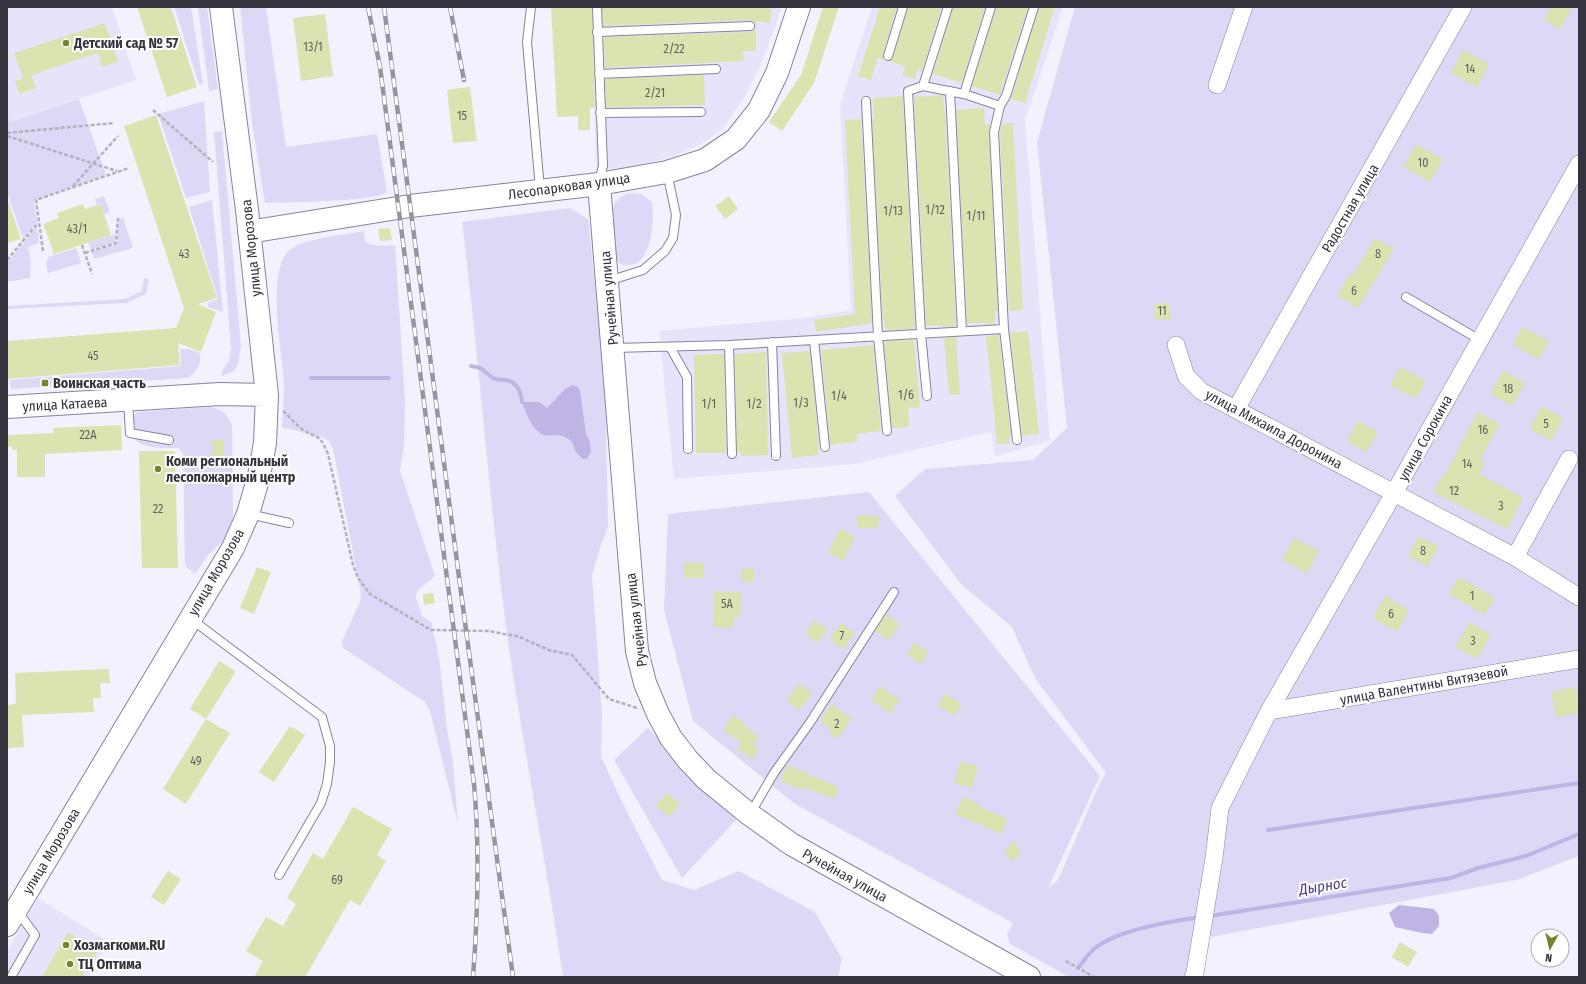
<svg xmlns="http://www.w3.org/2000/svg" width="1586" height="984" font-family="'Fira Sans Condensed',sans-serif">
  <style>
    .built { fill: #e8e3fa }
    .green { fill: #ded7f6 }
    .water { fill: #bfb4e3 }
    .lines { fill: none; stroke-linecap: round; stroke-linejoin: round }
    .stream { stroke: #bfb4e3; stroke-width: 4 }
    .building { fill: #dbe3b1 }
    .lane-casing { stroke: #88829e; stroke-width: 10 }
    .street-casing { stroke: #88829e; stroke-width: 18 }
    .secondary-casing { stroke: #88829e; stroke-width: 24 }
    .path { stroke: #b4b1bd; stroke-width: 2.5; stroke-dasharray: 4 2; stroke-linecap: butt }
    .lane { stroke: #fff; stroke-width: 8 }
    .street { stroke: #fff; stroke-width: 17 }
    .secondary { stroke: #fff; stroke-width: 22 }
    .rail-casing { stroke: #9794a1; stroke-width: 4.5 }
    .rail { stroke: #fff; stroke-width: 3; stroke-dasharray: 9; stroke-linecap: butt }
    .poi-dot { fill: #78822f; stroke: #fff; stroke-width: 1.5 }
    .labels { text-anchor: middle; stroke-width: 4; stroke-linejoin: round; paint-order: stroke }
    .number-label { font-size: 12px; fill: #5f5f5c }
    .poi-label { font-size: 14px; font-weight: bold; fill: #36333f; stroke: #fff; text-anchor: start }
    .street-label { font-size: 14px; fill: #36333f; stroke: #fff }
    .water-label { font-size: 15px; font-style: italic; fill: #51407a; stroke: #fff }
  </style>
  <rect width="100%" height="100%" fill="#f4f1fe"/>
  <path class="built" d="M7 7H112L136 80 9 122 7 115Z
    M591 7H782L761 65 744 98 723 129 703 143 674 156 631 167 596 170Z
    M872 7H1063L1025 120 1050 441 995 456 991 432 855 464 674 479 659 331 804 318 851 310 840 105Z
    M38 898 109 942 88 977H7V951Z"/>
  <path class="green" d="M174 7H191L203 84 199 85Z
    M198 7H207L218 89 209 91Z
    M240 7H266L286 147 377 134 387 192C376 202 285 202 265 203L252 123Z
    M1075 7H1579V856L1516 880 1195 940 1186 977H1069L1010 944 1007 935 1013 923 795 804 693 721 664 610 668 514 869 492 1100 776 1048 888 1058 880 1100 782 1106 773 1035 678 1012 627 961 584 895 496 925 469 1033 460 1067 428 1037 142Z
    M79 99 106 175 34 200 37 222 23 239 7 192V115L10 122Z
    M204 101 210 192 186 198 158 114Z
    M222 131 241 346 238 364 234 371 222 376V371L229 361 231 348 214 132Z
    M630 193 641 194 652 202C654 218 653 257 634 264 630 265 626 265 622 265L617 260C615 247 609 214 615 203 619 197 624 195 630 193Z
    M104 196 110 212 104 214 101 204 97 205 95 199Z
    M212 200 223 312 208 307 207 303 218 299 189 207Z
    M570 208 588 219 605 377 608 527 601 545 592 575 602 714 601 757 624 806 662 880 694 890 739 871 815 912 842 959 838 977H563C547 867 525 758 509 648 489 507 480 364 462 222Z
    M123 217 133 248 94 259 91 252 117 244 119 219Z
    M37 226 39 243 28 247 31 261 30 278 7 282V263Z
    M364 231 365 242C375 247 384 246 395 245L405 400 404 446 400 471 435 576 417 591 416 598 422 616 432 623 433 633 435 637 440 665 447 729 453 762 458 824 430 711 425 702 343 648 342 641 360 602 361 594 333 449 329 441 324 438 282 427C283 413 284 398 284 384 283 354 264 268 291 249 307 238 344 235 364 231Z
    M115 234V242L91 250 88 243Z
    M76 248 81 263 48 273 46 264 48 257Z
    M144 278 149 279 146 294 126 303 7 309V306L125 299 142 291Z
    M180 349H189L200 353C202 363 197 372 188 378L11 389 9 380 181 366Z
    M209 407C223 409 226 413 232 425L233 516 231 534 208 555 195 574 185 566 183 453 178 448C161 448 135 450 129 430 127 423 132 416 138 412Z
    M648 728 737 819 682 878 614 760Z"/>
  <path class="water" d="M572 385 578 387 580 391 586 434 590 442 591 452 587 459H583C581 457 578 455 576 452 574 449 574 444 571 441 560 432 554 437 544 435 532 431 526 412 522 402H539L547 408 565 389Z
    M1399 905 1434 909 1439 916V926L1432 934 1422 933 1395 927 1389 913Z"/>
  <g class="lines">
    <path class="stream" d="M471 366C486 368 483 372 493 378 498 381 501 379 506 380 517 382 521 392 522 402
      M311 378H389
      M1268 830 1579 783
      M1209 916 1451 878 1478 868 1526 856 1579 834
      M1078 968C1083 962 1088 954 1094 949 1116 930 1172 921 1201 917"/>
  </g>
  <path class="building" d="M137 7H171L197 87 167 97Z
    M551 7H592L595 108H590V130H578V116L557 117Z
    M602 7H755L772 9 770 23 756 21V51H743L744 61 605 68 604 37 750 32 753 30 755 26 754 23 750 20 603 26Z
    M823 7H839L814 83 782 131 769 122 801 75Z
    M880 7H897L883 54 884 60 878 58 871 80 858 76Z
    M908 7H942L922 71 918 69 915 79 902 75 905 66 889 61 893 58Z
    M953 7H985L962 83 933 74Z
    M996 7H1028L1000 95 972 86Z
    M1039 7H1055L1025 103 1011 99Z
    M1552 7H1573L1560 29 1544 20Z
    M325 14 333 76 301 81 293 18Z
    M105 23 118 62 102 67 98 53 23 78 14 53Z
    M1463 50 1489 64 1477 87 1451 73Z
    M31 75 36 88 19 94 15 81Z
    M704 75 705 105 606 107 605 79Z
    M470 87 477 141 453 143 447 90Z
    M943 95 944 110H945L956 324H954L955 326 943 327V325L926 326 914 97Z
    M903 96 915 327H913V329L885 330V321L883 322 872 119H874L873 98Z
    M984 108 985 125 990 124 989 132 998 311H995V324L985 325V323H967L956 110Z
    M156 115 217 298 198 304 216 312 201 352 178 343 180 365 8 379 7 341 176 328 184 308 124 126Z
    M861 119 872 323 816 332 814 320 855 314 845 120Z
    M1013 123 1023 310 1009 311 1000 132 1002 124Z
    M1416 144 1443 159 1430 182 1404 167Z
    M729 196 738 209 725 219 715 206Z
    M7 203H9L21 239 7 243Z
    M83 204 85 209 101 204 111 235 54 254 43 224 59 218 57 213Z
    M390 228 392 240 380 241 378 229Z
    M1375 238 1394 249 1358 308 1337 296 1350 273 1353 275Z
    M1169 303 1171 319 1155 320 1154 304Z
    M1522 327 1549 341 1539 359 1513 345Z
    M1028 331 1039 434 1022 436 1010 333Z
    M999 335 1011 437H1009L1010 443 997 444 986 336Z
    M956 337 960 394 949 395 944 338Z
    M914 340 920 407 908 408 909 427 892 428 884 344H886V341Z
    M873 345 881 431 857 434V442L830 445 821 350Z
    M810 351 819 446H818L819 455 792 458 782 353Z
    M766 352 768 455 741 456V452H737L735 354Z
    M724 354 726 453H696L694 355Z
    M1400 367 1426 381 1416 399 1390 385Z
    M1503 371 1525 383 1512 406 1490 394Z
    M1542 406 1563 418 1551 441 1529 429Z
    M1478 412 1500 424 1480 460 1485 463 1479 474 1523 498 1507 529 1433 492 1443 474 1445 475Z
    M1358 421 1378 432 1366 452 1347 441Z
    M121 425 122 450 45 454V477H17V450H12V447H7V435L54 433 53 428Z
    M212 440H224V465H212Z
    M139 451H175L178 568H142Z
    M857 515 879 516 878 528H857Z
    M840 529 855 537 843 561 828 553Z
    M1419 536 1438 547 1428 566 1408 556Z
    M1294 538 1319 551 1307 573 1282 560Z
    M684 563H704V578H684Z
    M257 567 271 572 254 614 240 608Z
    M742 568 755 569 754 582 741 581Z
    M1459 577 1495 598 1485 615 1449 594Z
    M714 591 741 592 740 617H734L733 628 713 627Z
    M433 593 435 603 424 605 423 594Z
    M1385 596 1409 610 1397 632 1373 618Z
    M886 614 900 624 889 640 875 631Z
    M815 620 828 630 817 643 805 633Z
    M1470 622 1491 635 1477 659 1455 647Z
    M841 623 855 633 843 649 829 639Z
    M915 643 929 652 921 664 907 655Z
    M219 661 236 671 206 719 190 709Z
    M109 669 110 683H100L101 698H93L94 712 22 715 24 747 7 748V705L16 704 15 673Z
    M799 683 812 693 799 710 786 701Z
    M880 686 900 700 890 713 871 700Z
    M1576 687 1579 713 1556 717 1551 692Z
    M945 694 962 704 954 716 938 705Z
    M832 704 852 719 837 739 828 733 831 729 820 720Z
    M733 715 746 724 744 726 759 737 753 744 759 749 752 759 737 749 742 743 723 730Z
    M206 719 230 733 186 804 163 789Z
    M290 726 305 735 274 782 259 772Z
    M960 761 978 767 972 788 954 783Z
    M787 765 839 787 834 799 804 787 802 790 780 781Z
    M666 793 680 803 670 817 656 807Z
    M963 797 979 804 978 806 1007 819 1001 834 955 814Z
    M353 807 392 829 377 855 386 861 360 906 350 900 305 977H254L263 961 246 951 266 917 283 926 296 904 287 898 313 853 323 859Z
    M1016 841 1020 855 1012 861 1004 851Z
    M168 871 181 879 164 905 151 897Z
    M68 932 98 951 82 977H42Z
    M1400 942 1417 952 1408 967 1392 957Z"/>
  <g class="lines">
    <g class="lane-casing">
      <path id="lane" d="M531 7 527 42 540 189
        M597 7 603 166 599 182
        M597 32 750 26
        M888 56 903 7
        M599 74 716 69
        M923 86 948 7
        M950 91 962 331
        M964 94 991 7
        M866 101 878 336 887 431
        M600 113 701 112
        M608 281 643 270 665 251 673 238 676 215 667 172
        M1406 297 1480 340
        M814 340 825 447
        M772 342 776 456
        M729 345 732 454
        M670 347 687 377 688 449
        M613 348 729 345 1004 329
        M927 396 921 334 908 91 923 86 964 94 1000 106
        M128 401 130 433 169 440
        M1017 440 1004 329 994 132 1000 106 1006 96 1034 7
        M249 514 289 523
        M191 619 322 717 330 746V762L327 784 321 803 279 875
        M750 814 774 773 809 724 894 592
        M11 977 35 935 18 912"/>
    </g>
    <g class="street-casing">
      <path id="street" d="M1217 85 1244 7
        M1176 345 1186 376 1201 391 1515 557 1579 597
        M1236 409 1463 7
        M1515 557 1569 459
        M1269 711 1579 659
        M1193 977 1195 973 1214 858 1220 808 1269 711 1394 493 1579 164"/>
    </g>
    <g class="secondary-casing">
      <path id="secondary" d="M599 184 637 651 645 683 658 714 671 738 688 760 706 779 749 814 791 844 1029 977
        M249 232 410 206 599 184 667 172 705 160 736 139 759 110 777 73 799 7
        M7 407 220 394 267 395
        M7 925 233 548 248 514 259 476 265 443 267 395 247 210 221 7"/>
    </g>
    <path class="path" d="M153 110 213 162
      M7 133 114 123
      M7 136 117 171
      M73 186 118 136
      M82 245 92 274
      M43 251 36 200 129 168
      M85 253 116 243 118 218
      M7 260 38 223
      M283 411C289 416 295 424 302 429 318 440 319 432 328 454L353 565 358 578 370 594 431 630 489 631 504 634 517 636 549 650 572 655 609 699 637 708
      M1066 961 1094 977"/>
    <use href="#lane" class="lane"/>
    <use href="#street" class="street"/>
    <use href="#secondary" class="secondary"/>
    <g class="rail-casing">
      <path id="rail" d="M368 7 380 67 474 784C480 849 478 912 473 977
        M384 7 466 630 513 977
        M450 7 464 80"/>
    </g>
    <use href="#rail" class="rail"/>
  </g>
  <g class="poi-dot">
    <circle cx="66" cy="43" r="4"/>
    <rect x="41" y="379" width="8" height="8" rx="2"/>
    <circle cx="158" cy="469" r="4"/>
    <circle cx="66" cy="945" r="4"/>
    <circle cx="70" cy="964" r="4"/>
  </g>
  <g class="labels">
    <g class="number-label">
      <text x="313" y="51">13/1</text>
      <text x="674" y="53">2/22</text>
      <text x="1470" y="73">14</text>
      <text x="655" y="97">2/21</text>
      <text x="462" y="120">15</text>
      <text x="1423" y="167">10</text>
      <text x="935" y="214">1/12</text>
      <text x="893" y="215">1/13</text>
      <text x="976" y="220">1/11</text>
      <text x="77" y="233">43/1</text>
      <text x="184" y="258">43</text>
      <text x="1378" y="258">8</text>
      <text x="1354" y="295">6</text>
      <text x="1162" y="315">11</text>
      <text x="93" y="360">45</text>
      <text x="1508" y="393">18</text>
      <text x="906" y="399">1/6</text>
      <text x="839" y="400">1/4</text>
      <text x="801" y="407">1/3</text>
      <text x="709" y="408">1/1</text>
      <text x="754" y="408">1/2</text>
      <text x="1546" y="428">5</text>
      <text x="1483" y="434">16</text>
      <text x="88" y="439">22А</text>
      <text x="1467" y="468">14</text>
      <text x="1454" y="495">12</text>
      <text x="1501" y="510">3</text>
      <text x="158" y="513">22</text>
      <text x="1423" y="555">8</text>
      <text x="1472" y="600">1</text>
      <text x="727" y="608">5А</text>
      <text x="1391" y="618">6</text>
      <text x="842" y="640">7</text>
      <text x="1473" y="645">3</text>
      <text x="837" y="728">2</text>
      <text x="196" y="765">49</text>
      <text x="337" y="884">69</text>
    </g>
    <g class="poi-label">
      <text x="74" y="48">Детский сад № 57</text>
      <text x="53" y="388">Воинская часть</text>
      <text x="166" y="466">Коми региональный<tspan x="166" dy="16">лесопожарный центр</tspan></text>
      <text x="74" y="950">Хозмагкоми.RU</text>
      <text x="78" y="969">ТЦ Оптима</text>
    </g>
    <g class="street-label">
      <text transform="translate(569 186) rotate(-8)" y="5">Лесопарковая улица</text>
      <text transform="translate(1350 208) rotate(-60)" y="5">Радостная улица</text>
      <text transform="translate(251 248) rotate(-96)" y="5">улица Морозова</text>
      <text transform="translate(609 298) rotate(-95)" y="5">Ручейная улица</text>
      <text transform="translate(65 404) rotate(-3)" y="5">улица Катаева</text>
      <text transform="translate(1274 429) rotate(28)" y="5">улица Михаила Доронина</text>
      <text transform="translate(1425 438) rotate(-61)" y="5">улица Сорокина</text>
      <text transform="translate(216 572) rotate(-60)" y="5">улица Морозова</text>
      <text transform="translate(636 620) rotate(-97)" y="5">Ручейная улица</text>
      <text transform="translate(1424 685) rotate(-10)" y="5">улица Валентины Витязевой</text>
      <text transform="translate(51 851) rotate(-59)" y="5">улица Морозова</text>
      <text transform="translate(845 875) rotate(29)" y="5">Ручейная улица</text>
    </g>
    <g class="water-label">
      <text transform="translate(1323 886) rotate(-9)" y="5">Дырнос</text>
    </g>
  </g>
  <rect width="1586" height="984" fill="none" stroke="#36333f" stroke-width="16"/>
  <g transform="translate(1550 948) rotate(188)"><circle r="19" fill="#ffffff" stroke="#afadb2"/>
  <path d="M0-3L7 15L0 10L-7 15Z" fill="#78822f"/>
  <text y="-6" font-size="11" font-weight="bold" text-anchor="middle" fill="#36333f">N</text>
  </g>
</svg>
